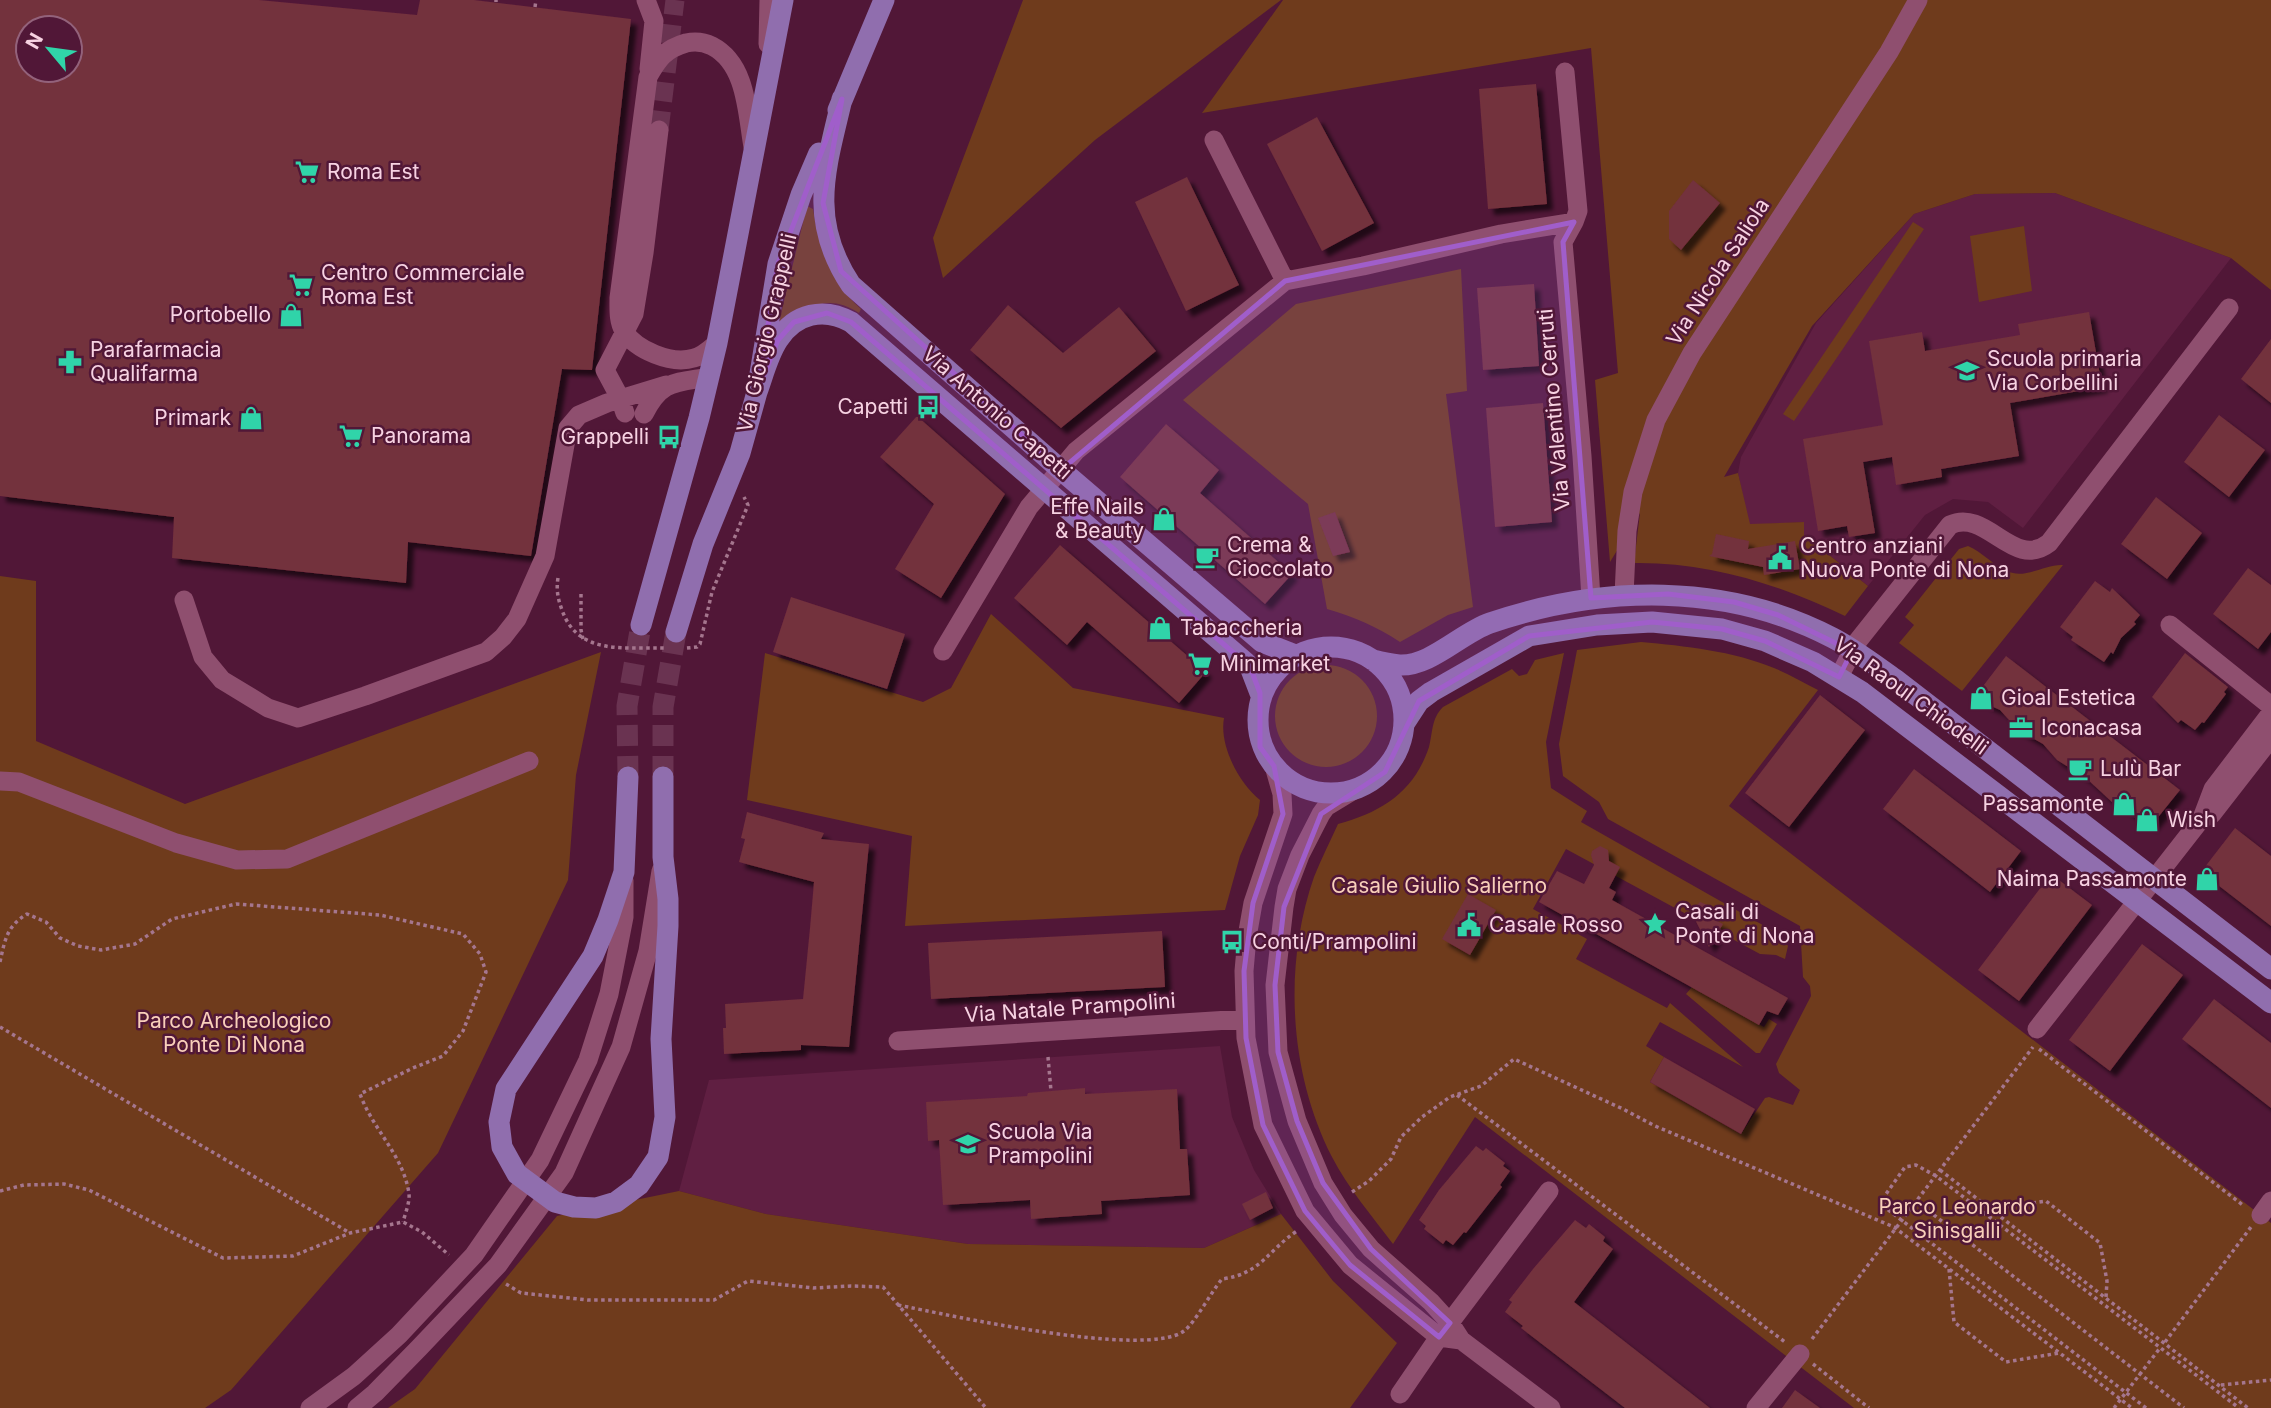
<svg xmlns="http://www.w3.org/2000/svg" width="2271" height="1408" font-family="Inter,sans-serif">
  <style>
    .built { fill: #601f42 }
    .green { fill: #6f3b1c }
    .building { fill: #73303d; fill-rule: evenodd; filter: url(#shadow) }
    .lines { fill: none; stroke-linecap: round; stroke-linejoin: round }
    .minor-tunnel { stroke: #6a3351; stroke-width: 19; stroke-dasharray: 19 10; stroke-linecap: butt }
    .major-tunnel { stroke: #6a3351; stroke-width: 21; stroke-dasharray: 21 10; stroke-linecap: butt }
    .path { stroke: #a5768e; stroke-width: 3.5; stroke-dasharray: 3.5 3.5; stroke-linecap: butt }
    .minor { stroke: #8f4f6f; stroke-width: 19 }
    .major { stroke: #906eae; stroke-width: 21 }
    .marked { fill: #a05eca; fill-opacity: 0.2; stroke: #a05eca; stroke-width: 5; stroke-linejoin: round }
    .labels { text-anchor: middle; stroke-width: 5; stroke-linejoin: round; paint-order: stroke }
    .poi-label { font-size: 21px; fill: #f7d2e2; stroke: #511737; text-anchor: start }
    .street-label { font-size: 21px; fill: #f7d2e2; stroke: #511737 }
    .park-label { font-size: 21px; fill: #f8cfb9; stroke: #511737 }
  </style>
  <defs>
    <filter id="shadow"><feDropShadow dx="6" dy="6" stdDeviation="2" flood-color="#0009"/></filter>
  </defs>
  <rect width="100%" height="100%" fill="#511737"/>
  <path class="built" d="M2055 193 2231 258 2023 528 1988 502 1953 499 1925 515 1868 586 1804 535V522L1749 525 1738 473 1741 457 1816 323 1914 214 1975 194Z
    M1220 1046 1232 1117 1254 1170 1281 1214 1204 1248 968 1244 766 1214 679 1191 709 1080Z"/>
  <path class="green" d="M1023 0H1281L1095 140 943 278 933 238Z
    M1283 0H2271V290L2231 258 2055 193 1975 194 1914 214 1812 326 1724 477 1738 473 1750 524 1804 522V535L1868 586 1845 616C1778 584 1709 562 1634 563L1640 513 1610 562 1595 380 1618 373 1591 48 1202 113Z
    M807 206 813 209C818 244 833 285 861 309L859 313C829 294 810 305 784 323L779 322Z
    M1913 222 1924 229 1794 421 1783 414Z
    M2024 226 2032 291 1979 302 1970 236Z
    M1461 269 1467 391 1446 394 1473 607 1448 615 1400 642C1376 626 1354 617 1327 609L1308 504 1183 400 1296 304Z
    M1968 546C1982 552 1993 565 2007 571 2025 580 2044 564 2063 565L1962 691 1899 643 1914 625 1905 617 1959 549Z
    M0 576 36 581V741L185 804 601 652 576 775 568 880 438 1153 231 1390 205 1408H0Z
    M991 614 1073 688 1224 718C1219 746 1239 783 1260 800L1258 815 1240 856 1225 910 905 926 912 836 747 800 765 653 923 702 951 688Z
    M1641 642C1685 646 1733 651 1774 668 1789 674 1804 683 1818 690L1729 806 2271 1223V1408H1854L1475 1117 1393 1244C1372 1216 1348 1188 1332 1157 1289 1073 1283 966 1314 877 1321 859 1330 842 1338 824 1382 812 1414 792 1429 747 1433 732 1431 719 1443 707L1512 669 1519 676 1527 674 1535 660 1564 653 1546 742 1551 788 1587 811 1581 822 1775 932 1781 936 1788 946 1785 959 1776 955 1760 954 1566 849 1533 909 1587 939 1576 959 1667 1008 1670 1003 1743 1067 1660 1022 1646 1046 1664 1057 1650 1082 1741 1134 1765 1098 1769 1097 1793 1105 1800 1090 1779 1073 1776 1064 1811 996 1810 986 1803 977 1800 926 1608 819 1599 802 1563 776 1559 744 1577 650Z
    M1275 716a51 51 0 1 1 102 0a51 51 0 1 1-102 0Z
    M1692 987 1764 1027 1769 1019 1777 1024 1760 1053H1756L1686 994Z
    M679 1191 766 1214 968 1244 1204 1248 1281 1214 1333 1281 1397 1343 1350 1408H388L415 1389 557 1216Z"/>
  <path class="building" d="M0 0H259L417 15 420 0H474L631 19 592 370 562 369 531 556 408 542 406 583 172 558 174 517 0 496ZM28 28H70V70H28Z
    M1536 84 1547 204 1488 209 1479 89Z
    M1317 117 1374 223 1322 251 1267 144Z
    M1187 177 1239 285 1186 311 1135 202Z
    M1693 180 1720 203 1681 250 1669 239V211Z
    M1534 284 1539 366 1483 370 1477 288Z
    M1008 305 1063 353 1119 307 1156 351 1061 428 970 350Z
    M2089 312 2102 387 2010 403 2019 456 1941 469 1942 477 1896 485 1892 457 1863 462 1875 533 1849 537 1847 526 1818 531 1803 439 1883 425 1869 341 1922 332 1925 351 2020 335 2018 324Z
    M2271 339V403L2241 379Z
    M1543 403 1552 522 1495 527 1486 408Z
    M2219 415 2265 450 2229 497 2184 462Z
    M917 416 1005 494 941 598 895 569 934 504 880 457Z
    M1166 424 1219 470 1200 493 1292 574 1265 604 1120 477Z
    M2156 497 2202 533 2167 579 2121 544Z
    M1335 512 1350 552 1333 556 1318 518Z
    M1716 534 1749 541 1748 549 1795 541 1800 569 1764 575 1763 567 1709 556 1712 554Z
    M1060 545 1206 672 1179 703 1087 622 1067 645 1014 598Z
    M2248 568 2271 585V632L2258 649 2213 614Z
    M2095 581 2110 592 2112 588 2140 615 2134 622 2136 624 2121 638 2113 654 2111 652 2104 662 2071 640 2073 637 2060 627Z
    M791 597 905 634 887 689 773 652Z
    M2185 653 2228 687 2224 692 2226 694 2204 723 2202 722 2195 730 2181 720 2178 723 2152 697Z
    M2006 656 2180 790 2151 826 2143 821 2141 824 2130 812 2113 803 2086 778 2057 760 2043 744 2018 730 2000 710 1984 703 1986 700 1977 694Z
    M1820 695 1865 730 1789 827 1745 793Z
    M1914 769 2021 851 1990 892 1883 809Z
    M747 812 824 833 821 839 869 844 849 1047 801 1045V1050L724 1054 723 1028H726L725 1004 803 999 810 928 814 882 739 862 745 839 741 838Z
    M2235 828 2271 856V926L2201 872Z
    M1600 846 1608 850 1609 861 1620 867 1609 888 1616 892 1612 900 1788 998 1778 1015 1767 1011 1759 1025 1539 902 1557 871 1584 884 1594 865 1591 855 1592 851Z
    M2051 874 2092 905 2019 1001 1978 970Z
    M1468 894 1496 910 1470 955 1442 939Z
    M1700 902 1710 906V917L1723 924 1709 947 1687 904 1694 908Z
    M1162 931 1165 987 931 999 928 943Z
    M2142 944 2183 975 2110 1071 2069 1040Z
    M2214 999 2271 1043V1108L2182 1039Z
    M1664 1057 1755 1109 1741 1134 1650 1082Z
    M1085 1088V1094L1177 1089 1180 1149H1187L1190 1195 1101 1201 1102 1214 1031 1219 1030 1200 943 1205 939 1140 928 1141 926 1102 1027 1096 1028 1093Z
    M1476 1146 1483 1151 1486 1148 1505 1163 1503 1166 1510 1171 1500 1185 1502 1187 1466 1233 1464 1232 1453 1245 1446 1240 1443 1244 1424 1229 1426 1226 1419 1220 1439 1190Z
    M1266 1192 1273 1208 1250 1220 1242 1204Z
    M1575 1220 1586 1228 1589 1224 1605 1237 1603 1241 1613 1249 1574 1302 1710 1408H1625L1521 1328 1523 1326 1505 1312 1512 1302 1509 1300 1533 1269Z
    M1795 1390 1820 1408H1782Z"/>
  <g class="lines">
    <path class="minor-tunnel" d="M659 130 675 0"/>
    <path class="major-tunnel" d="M628 777 627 706 641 625
      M663 777V707L676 632"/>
    <path class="path" d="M496 2V0
      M535 7 536 0
      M558 578C556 590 558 599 562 610 578 656 625 647 665 648
      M581 594V630L583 639
      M687 648 697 647 700 644 712 592 748 505 744 497
      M0 962C5 939 7 926 27 914L46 922 60 938 78 946 101 950 135 944 172 919 236 904 380 915 463 934 480 954 486 972 463 1031 443 1056 413 1068 360 1094C373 1130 404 1156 409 1194 410 1202 405 1214 403 1222
      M0 1027 350 1233
      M2039 1049 2244 1206
      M1048 1057 1051 1091
      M1457 1095 1785 1342
      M1940 1170 2248 1408
      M0 1191 24 1185 64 1184 89 1190 223 1258 293 1256 350 1233 403 1222 422 1232 449 1255
      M1352 1192 1369 1181 1391 1159 1401 1137 1422 1117 1450 1097 1481 1086 1514 1059 1623 1109 1655 1126 1894 1227 2132 1408
      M1917 1202 2184 1408
      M1991 1209 2046 1201 2100 1243 2107 1281 2106 1297
      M1949 1269 1954 1322 2006 1362 2059 1353
      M506 1284 521 1293 588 1300H714L748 1281 813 1288 851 1286 883 1287 986 1408
      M898 1305C949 1315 1145 1359 1184 1331 1194 1324 1212 1291 1222 1279 1261 1274 1268 1250 1297 1231
      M1812 1339 2033 1047
      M2165 1342 2251 1227
      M1813 1364 1869 1408
      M2221 1385 2271 1380
      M2114 1408 2160 1348
      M2146 1408 1887 1209 1884 1203 1886 1194 1905 1167 1916 1165 1936 1176 2239 1408"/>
    <path class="minor" d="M646 0 654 21 649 69
      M768 44 769 0
      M1565 72 1578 211 1574 222
      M1214 140 1285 281
      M717 343C710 349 703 356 694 358 671 365 636 350 624 331 618 321 619 309 619 298L648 77C658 59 665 49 686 43 695 41 704 42 712 46 747 64 747 113 753 147
      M625 413 620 398 605 370 634 314 644 253 659 130
      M644 414C661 380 675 383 709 377
      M1624 595 1627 531 1633 492 1656 420 1692 353 1889 52 1918 0
      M184 600 203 657 222 680 268 708 298 718 365 696 486 652 503 637 517 619 545 556 568 428 579 415 607 403 666 385
      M2170 625 2271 706
      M943 651 1029 507 1076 451 1285 281 1363 266 1501 234 1574 222 1563 242 1582 456 1591 598
      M1839 677 1857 642 1950 525C1987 508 2013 571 2049 543L2229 308
      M1274 766 1282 794 1283 814 1253 903 1247 937 1244 971 1246 1038 1263 1125 1305 1211 1350 1265 1439 1337 1461 1340
      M0 781 19 782 176 843 237 860 287 859 529 761
      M1359 787 1326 807 1321 814 1300 855 1287 889 1284 907 1275 985 1278 1052 1297 1121 1323 1183 1343 1215 1371 1249 1431 1302 1450 1323 1461 1340 1551 1408
      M2205 817 2212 814 2271 738
      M2037 1029 2202 818 2213 789 2271 713
      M898 1041 1245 1019
      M2261 1215 2271 1201
      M1400 1394 1439 1337 1549 1191
      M310 1408 354 1376 399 1335 474 1255 540 1160 588 1060 609 994 624 917V880
      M357 1408 375 1393 419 1348 498 1265 564 1173 621 1047 648 951 661 871
      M1756 1408 1800 1354"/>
    <path class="major" d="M842 99C826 168 807 219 851 285L1061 470 1262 642 1298 656
      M838 110 884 0
      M757 392C763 376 768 355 778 340 795 313 824 307 851 322L1245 662 1250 667 1260 693
      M641 625 699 418 717 343 783 0
      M676 632 703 544 740 453 757 392 778 264 801 195 819 153
      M1258 720a73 73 0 1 1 146 0a73 73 0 1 1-146 0Z
      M1373 660C1381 662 1390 664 1399 665 1430 667 1461 633 1490 623 1602 585 1726 582 1833 638 1854 649 1875 665 1895 679L2271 969
      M1404 724 1419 701 1431 692 1529 636 1597 625 1652 622 1722 629 1765 641 1813 662 1862 692 2271 1003
      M628 777 624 872 608 920 593 956 506 1089 499 1122 502 1147 517 1174 555 1202 574 1207 596 1208 616 1202 639 1185 658 1157 665 1117 661 1039 668 926V899L663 857V777"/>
  </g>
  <path class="marked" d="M842 99 823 203 841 271 1061 470 1285 281 1574 222 1563 242 1591 598 1668 594 1734 602 1778 615 1852 651 1839 677 1765 641 1722 629 1652 622 1529 636 1419 701 1385 772 1321 814 1284 907 1275 985 1278 1052 1297 1121 1323 1183 1371 1249 1450 1323 1439 1337 1350 1265 1305 1211 1263 1125 1246 1038 1244 971 1253 903 1283 814 1274 766 1260 747V693L1250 667 851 322 827 313 794 322 778 340 757 392 778 264Z"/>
  <defs>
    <g id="supermarket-bare" transform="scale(1.89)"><path d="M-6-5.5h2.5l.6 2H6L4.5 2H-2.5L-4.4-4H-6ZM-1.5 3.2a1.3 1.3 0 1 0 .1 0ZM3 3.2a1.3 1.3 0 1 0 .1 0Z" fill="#30d4a9" stroke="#511737" stroke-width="2.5" paint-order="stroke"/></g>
    <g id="shop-bare" transform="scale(1.89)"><path d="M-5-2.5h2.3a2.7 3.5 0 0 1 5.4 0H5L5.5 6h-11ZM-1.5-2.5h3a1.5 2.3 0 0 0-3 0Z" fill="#30d4a9" stroke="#511737" stroke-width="2.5" paint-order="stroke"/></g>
    <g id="pharmacy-bare" transform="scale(1.89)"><path d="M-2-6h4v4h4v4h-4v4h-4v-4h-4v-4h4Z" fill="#30d4a9" stroke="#511737" stroke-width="2.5" paint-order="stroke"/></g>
    <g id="school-bare" transform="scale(1.89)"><path d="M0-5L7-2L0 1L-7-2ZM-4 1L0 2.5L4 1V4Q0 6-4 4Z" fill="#30d4a9" stroke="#511737" stroke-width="2.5" paint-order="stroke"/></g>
    <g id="bus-bare" transform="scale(1.89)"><path d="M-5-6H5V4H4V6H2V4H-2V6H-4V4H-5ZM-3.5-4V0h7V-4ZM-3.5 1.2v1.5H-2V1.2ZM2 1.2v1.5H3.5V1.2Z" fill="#30d4a9" stroke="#511737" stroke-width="2.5" paint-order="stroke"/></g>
    <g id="cafe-bare" transform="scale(1.89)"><path d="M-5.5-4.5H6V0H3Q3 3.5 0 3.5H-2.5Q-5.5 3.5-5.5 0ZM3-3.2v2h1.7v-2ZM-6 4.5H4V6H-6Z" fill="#30d4a9" stroke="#511737" stroke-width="2.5" paint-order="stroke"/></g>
    <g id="civic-bare" transform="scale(1.89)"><path d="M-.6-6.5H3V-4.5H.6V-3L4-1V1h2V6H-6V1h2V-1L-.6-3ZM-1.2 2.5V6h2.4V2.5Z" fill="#30d4a9" stroke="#511737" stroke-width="2.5" paint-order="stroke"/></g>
    <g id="office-bare" transform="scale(1.89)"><path d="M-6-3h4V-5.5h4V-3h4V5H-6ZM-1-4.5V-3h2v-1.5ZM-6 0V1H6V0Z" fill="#30d4a9" stroke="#511737" stroke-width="2.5" paint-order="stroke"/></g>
    <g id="sight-bare" transform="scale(1.89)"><path d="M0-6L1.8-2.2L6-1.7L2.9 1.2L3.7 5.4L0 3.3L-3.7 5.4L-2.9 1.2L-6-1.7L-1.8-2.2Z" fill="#30d4a9" stroke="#511737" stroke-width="2.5" paint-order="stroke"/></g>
  </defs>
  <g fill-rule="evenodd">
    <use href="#supermarket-bare" x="307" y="172"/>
    <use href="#supermarket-bare" x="301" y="285"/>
    <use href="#shop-bare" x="291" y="315"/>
    <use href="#pharmacy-bare" x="70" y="362"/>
    <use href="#school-bare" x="1967" y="371"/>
    <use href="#bus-bare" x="928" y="407"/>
    <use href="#shop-bare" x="251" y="418"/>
    <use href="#supermarket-bare" x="351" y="436"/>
    <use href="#bus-bare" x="669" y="437"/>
    <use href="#shop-bare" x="1164" y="519"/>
    <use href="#cafe-bare" x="1207" y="557"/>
    <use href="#civic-bare" x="1780" y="558"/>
    <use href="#shop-bare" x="1160" y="628"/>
    <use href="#supermarket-bare" x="1200" y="664"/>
    <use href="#shop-bare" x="1981" y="698"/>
    <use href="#office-bare" x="2021" y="728"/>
    <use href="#cafe-bare" x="2080" y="769"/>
    <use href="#shop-bare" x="2124" y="804"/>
    <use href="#shop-bare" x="2147" y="820"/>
    <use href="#shop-bare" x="2207" y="879"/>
    <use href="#sight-bare" x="1655" y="924"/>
    <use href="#civic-bare" x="1469" y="925"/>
    <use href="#bus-bare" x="1232" y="942"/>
    <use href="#school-bare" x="968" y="1144"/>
  </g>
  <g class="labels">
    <g class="poi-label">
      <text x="327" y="179">Roma Est</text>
      <text x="321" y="280">Centro Commerciale<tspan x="321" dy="24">Roma Est</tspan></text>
      <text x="271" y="322" text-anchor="end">Portobello</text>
      <text x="90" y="357">Parafarmacia<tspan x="90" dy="24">Qualifarma</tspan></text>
      <text x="1987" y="366">Scuola primaria<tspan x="1987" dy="24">Via Corbellini</tspan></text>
      <text x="908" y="414" text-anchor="end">Capetti</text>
      <text x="231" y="425" text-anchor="end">Primark</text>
      <text x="371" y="443">Panorama</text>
      <text x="649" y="444" text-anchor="end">Grappelli</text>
      <text x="1144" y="514" text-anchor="end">Effe Nails<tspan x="1144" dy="24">&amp; Beauty</tspan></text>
      <text x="1227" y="552">Crema &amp;<tspan x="1227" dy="24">Cioccolato</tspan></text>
      <text x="1800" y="553">Centro anziani<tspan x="1800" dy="24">Nuova Ponte di Nona</tspan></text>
      <text x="1180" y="635">Tabaccheria</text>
      <text x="1220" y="671">Minimarket</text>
      <text x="2001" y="705">Gioal Estetica</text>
      <text x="2041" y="735">Iconacasa</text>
      <text x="2100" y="776">Lulù Bar</text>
      <text x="2104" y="811" text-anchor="end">Passamonte</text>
      <text x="2167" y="827">Wish</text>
      <text x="2187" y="886" text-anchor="end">Naima Passamonte</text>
      <text x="1675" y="919">Casali di<tspan x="1675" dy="24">Ponte di Nona</tspan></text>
      <text x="1489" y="932">Casale Rosso</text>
      <text x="1252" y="949">Conti/Prampolini</text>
      <text x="988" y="1139">Scuola Via<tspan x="988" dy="24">Prampolini</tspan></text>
    </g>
    <g class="street-label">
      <text transform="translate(1718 272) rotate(-57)" y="7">Via Nicola Saliola</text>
      <text transform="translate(767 333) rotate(-77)" y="7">Via Giorgio Grappelli</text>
      <text transform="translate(1554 410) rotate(-95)" y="7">Via Valentino Cerruti</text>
      <text transform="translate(997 413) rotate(41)" y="7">Via Antonio Capetti</text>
      <text transform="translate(1911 696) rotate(36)" y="7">Via Raoul Chiodelli</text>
      <text transform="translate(1070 1008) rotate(-4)" y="7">Via Natale Prampolini</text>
    </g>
    <g class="park-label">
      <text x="1439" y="893">Casale Giulio Salierno</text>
      <text x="234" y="1028">Parco Archeologico<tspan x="234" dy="24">Ponte Di Nona</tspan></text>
      <text x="1957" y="1214">Parco Leonardo<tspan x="1957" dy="24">Sinisgalli</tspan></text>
    </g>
  </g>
  <g transform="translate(49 49) rotate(299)"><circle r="33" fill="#511737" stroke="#93627b" stroke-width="2"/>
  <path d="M0-5L12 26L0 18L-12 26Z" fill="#30d4a9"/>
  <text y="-10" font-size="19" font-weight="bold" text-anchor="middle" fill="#f7d2e2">N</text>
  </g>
</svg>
